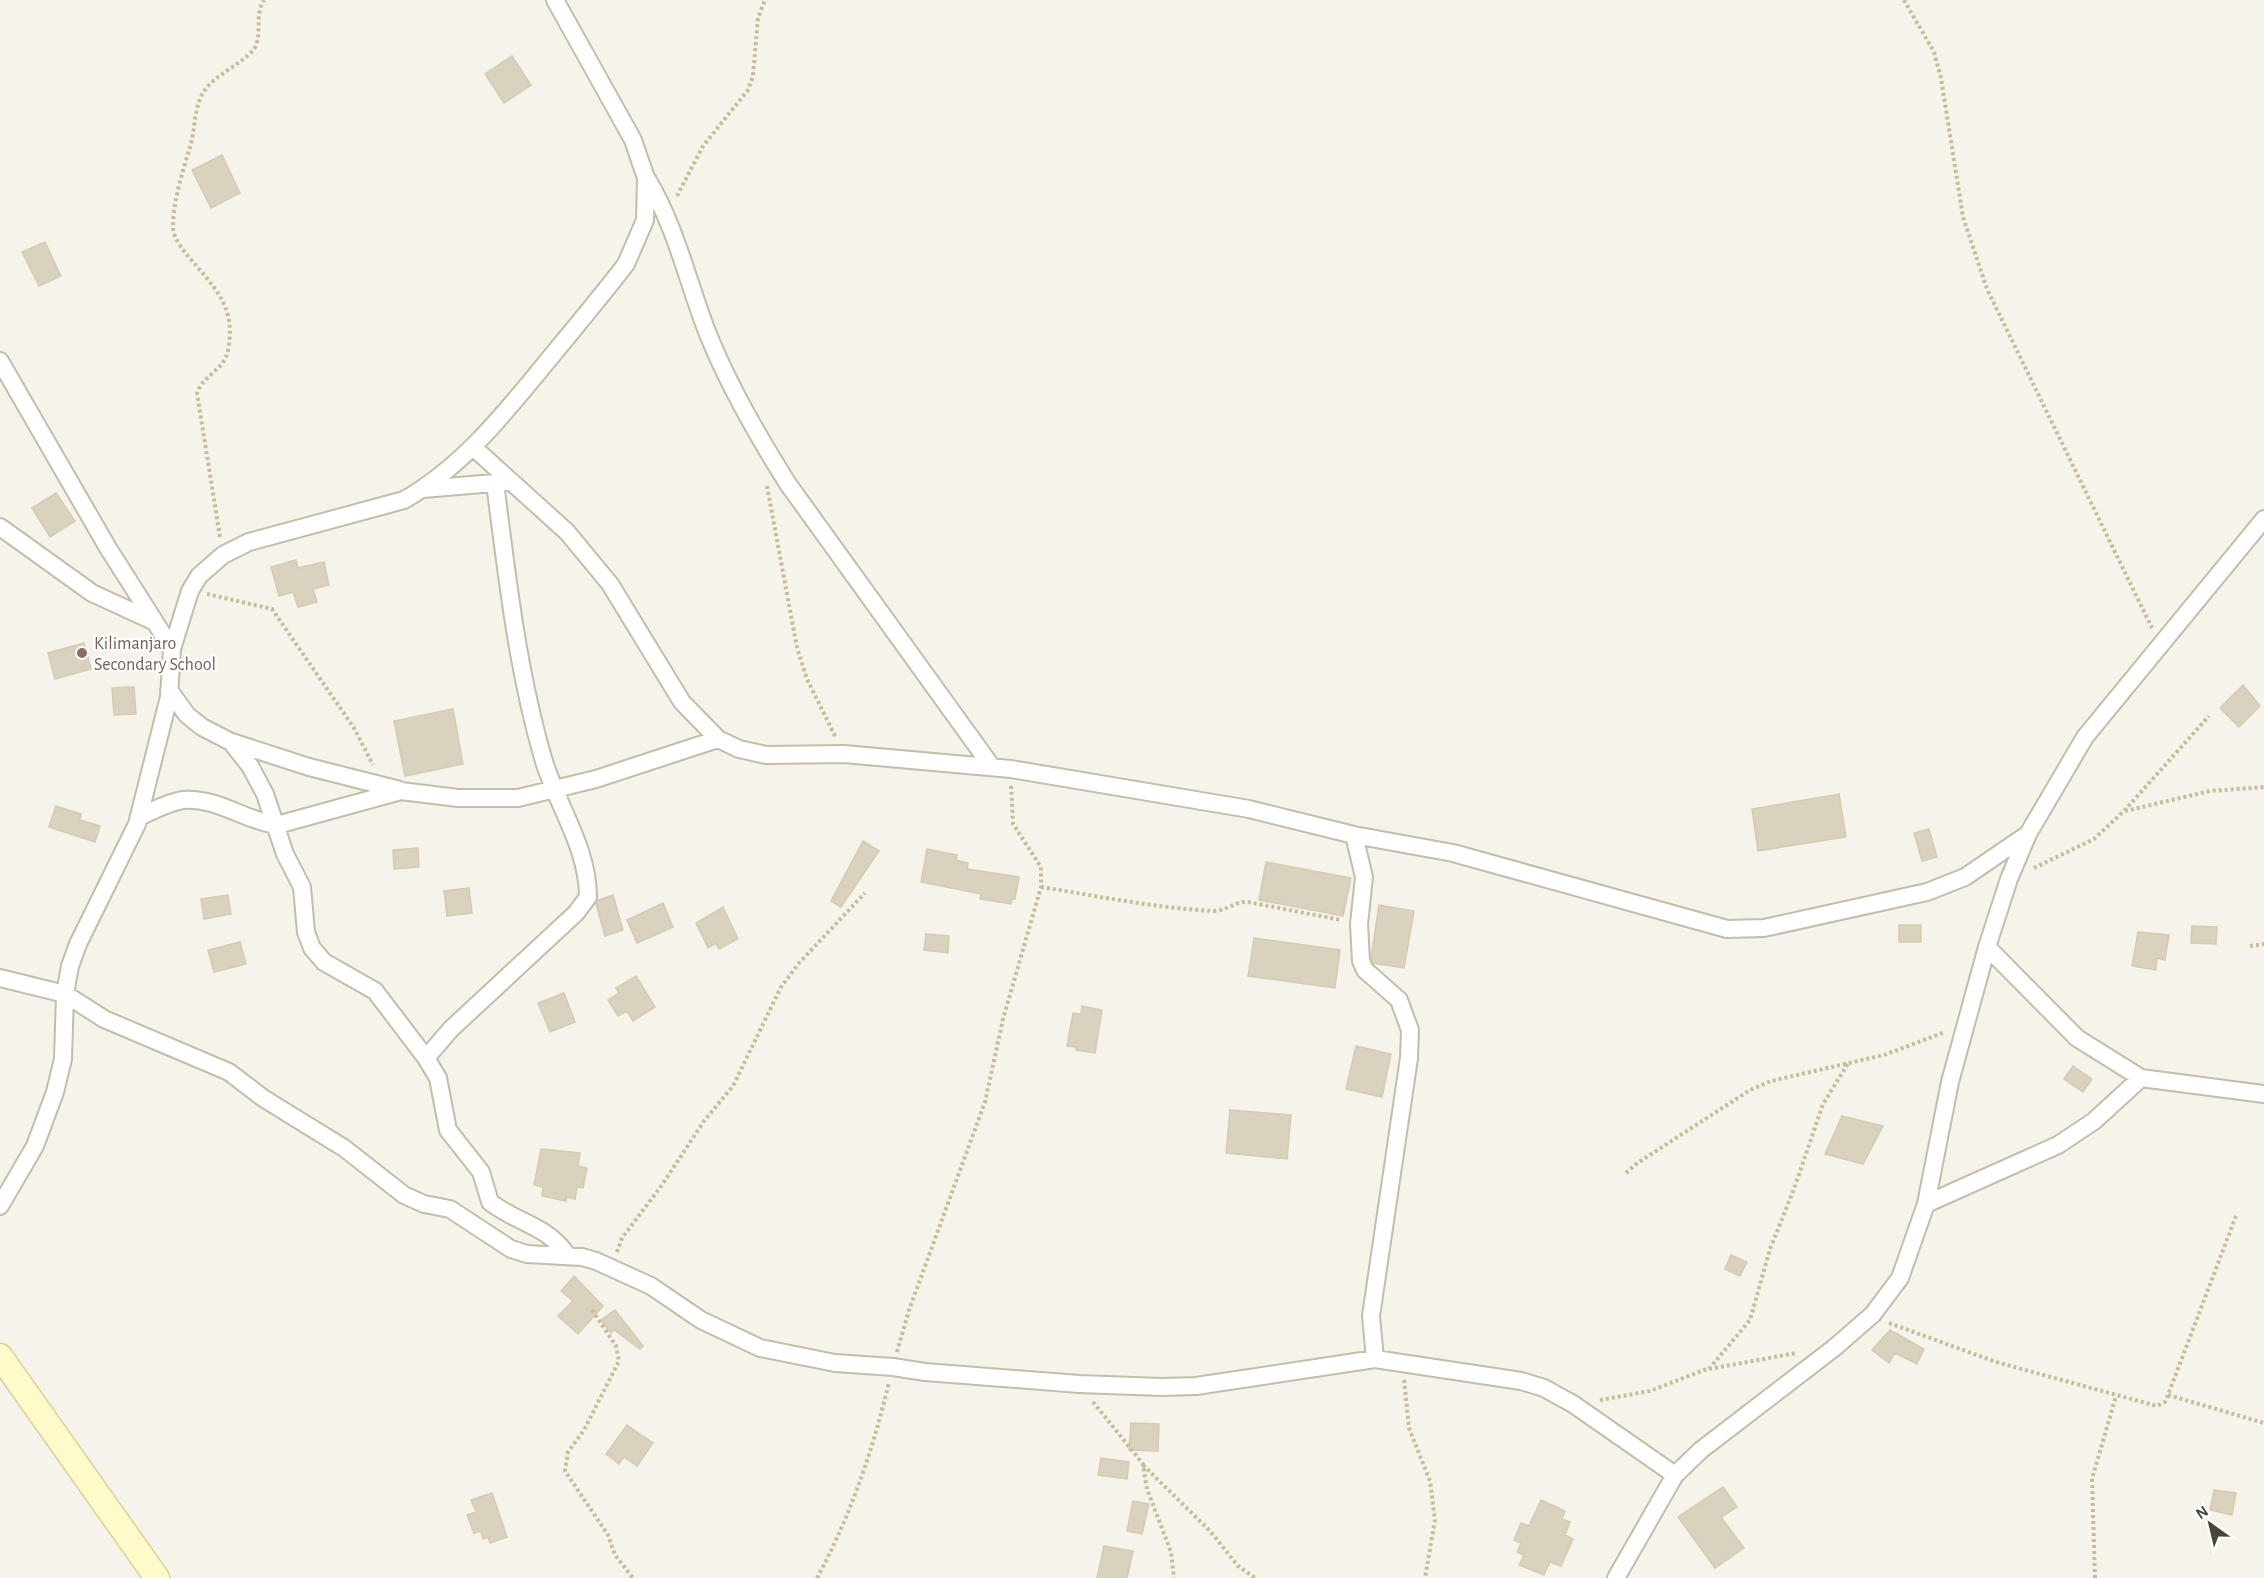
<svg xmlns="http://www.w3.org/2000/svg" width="2264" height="1578" font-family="'Alegreya Sans',sans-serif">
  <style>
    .building { fill: #d8d2be; stroke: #d4cbb1; stroke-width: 1.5 }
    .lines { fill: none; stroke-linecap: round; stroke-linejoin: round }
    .street-casing { stroke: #c2beab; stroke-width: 20 }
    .secondary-casing { stroke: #d8d197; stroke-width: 27 }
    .path { stroke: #c5bc9b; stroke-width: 4; stroke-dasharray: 3 3; stroke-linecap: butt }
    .street { stroke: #fff; stroke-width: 16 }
    .secondary { stroke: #fffaca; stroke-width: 24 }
    .education-dot { fill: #8d6e63; stroke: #fff; stroke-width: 2 }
    .labels { text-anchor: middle; stroke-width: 4.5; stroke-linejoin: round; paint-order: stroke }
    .education-label { font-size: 18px; fill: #785e54; stroke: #fff; text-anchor: start }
  </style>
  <rect width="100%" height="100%" fill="#f6f4ea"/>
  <path class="building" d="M512 56 531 85 504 103 485 74Z
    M222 155 240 193 211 208 192 170Z
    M45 242 61 276 39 286 22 252Z
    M56 493 75 521 50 537 32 508Z
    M296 560 298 568 324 562 329 585 313 589 317 602 298 607 293 592 279 596 271 567Z
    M84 643 91 669 55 679 48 653Z
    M2243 685 2260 706 2239 727 2220 708Z
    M134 687 136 714 114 715 112 688Z
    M453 709 463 764 405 776 394 721Z
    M1839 794 1846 837 1758 851 1752 809Z
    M56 806 81 814 80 820 100 826 95 842 49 827Z
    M1929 829 1937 857 1922 861 1914 833Z
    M863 841 879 851 841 907 831 901Z
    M418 848 419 867 394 869 393 850Z
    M927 849 957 855 956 860 968 863 967 869 1019 877 1015 899H1012L1011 904 980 899 981 894 921 882Z
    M1266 862 1351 878 1343 916 1259 900Z
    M469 888 472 913 447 916 444 891Z
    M228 895 231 914 204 919 201 899Z
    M613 895 623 930 605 936 596 904 598 900Z
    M663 903 673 927 637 943 627 920Z
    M1379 905 1414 911 1404 968 1373 963 1371 958Z
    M723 907 738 939 719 949 716 943 708 948 696 923Z
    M1899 925H1921V942H1899Z
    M2192 926 2217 927 2216 944 2191 943Z
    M2138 932 2169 935 2165 960 2157 958 2156 970 2132 966Z
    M926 934 949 936 948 953 924 950Z
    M1254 938 1340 950 1335 988 1248 976Z
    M240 942 246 964 214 972 208 950Z
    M636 976 655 1007 633 1021 627 1011 618 1016 608 1000 619 993 616 988Z
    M564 993 575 1022 550 1032 538 1003Z
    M1082 1006 1102 1010 1095 1053 1076 1050V1047L1067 1046 1073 1013 1081 1014Z
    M1356 1046 1391 1054 1382 1097 1346 1089Z
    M2073 1066 2092 1079 2083 1092 2064 1079Z
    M1230 1110 1291 1115 1287 1159 1226 1153Z
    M1842 1116 1883 1126 1863 1164 1825 1154Z
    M541 1149 580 1153 578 1166 587 1168 583 1188 577 1187 575 1199 567 1197 566 1201 542 1196 543 1187 534 1185Z
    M1731 1255 1747 1262 1740 1276 1725 1269Z
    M574 1276 603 1306 578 1334 558 1316 573 1301 561 1291Z
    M615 1310 643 1346 640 1349 614 1330 611 1333 601 1320Z
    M1890 1330 1924 1349 1917 1364 1895 1353 1889 1363 1872 1350Z
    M1131 1423 1159 1424 1158 1451 1129 1450Z
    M627 1425 653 1443 637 1466 624 1457 619 1464 606 1454Z
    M1101 1458 1129 1462 1127 1479 1098 1475Z
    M1723 1487 1737 1507 1721 1517 1744 1548 1715 1568 1678 1517Z
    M2214 1490 2236 1493 2232 1515 2210 1510Z
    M492 1493 507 1537 490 1543 488 1537 483 1539 481 1531 474 1533 467 1515 476 1512 471 1500Z
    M1541 1500 1565 1511 1562 1519 1570 1522 1565 1535 1573 1539 1561 1566 1550 1562 1544 1575 1519 1565 1524 1555 1517 1552 1521 1543 1514 1540 1521 1523 1529 1526Z
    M1133 1501 1149 1504 1142 1534 1127 1531Z
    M1104 1546 1133 1551 1127 1578H1097Z"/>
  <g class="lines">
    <g class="street-casing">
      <path id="street" d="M647 179C675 225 687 279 706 329 727 383 757 435 788 484L992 767
        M0 361 108 548 155 622
        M473 447 567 532 610 584 682 702 718 739 739 749 766 755 844 754 1011 769 1249 809 1354 835 1453 853 1727 929 1764 928 1927 892 1965 877 2028 834
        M423 489 506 482
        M0 527 92 593 155 622 172 649
        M169 690 187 715 202 727 231 742 250 766 265 794 285 854 302 887 306 932 312 948 324 962 375 991 426 1058 438 1078 448 1130 481 1172 490 1202C518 1224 546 1224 568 1256
        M232 742 309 767 400 790
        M139 817C153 811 168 802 183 800 217 797 245 821 277 825L401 791 458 798H518L596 779 718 739
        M1354 835 1364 877 1359 924 1361 961 1365 970 1399 1000 1410 1030 1409 1058 1371 1316 1375 1359
        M1987 947 2077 1038 2141 1078 2264 1094
        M0 978 65 994 104 1019 229 1072 263 1098 344 1148 404 1195 424 1204 450 1209 511 1249 527 1254 582 1257 596 1261 651 1286 701 1320 760 1348 835 1363 893 1367 925 1372 1079 1384 1162 1387 1196 1386 1375 1359 1521 1381 1544 1388 1573 1404 1675 1475
        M426 1058 451 1029 576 913 588 897C588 847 557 806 543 758 517 668 507 576 495 483
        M1926 1204 2058 1145 2094 1121 2141 1078
        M0 1206 35 1146 55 1092 63 1059 65 994 70 966 78 944 137 824 169 697 172 649 190 591 199 576 223 555 249 542 404 500C462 467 504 414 545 364 572 331 600 298 626 264L645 220 646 178 633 140 555 0
        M1616 1578 1675 1475 1701 1450 1834 1348 1873 1314 1900 1278 1926 1204 1950 1082 1987 947 2009 879 2028 834 2085 737 2264 519"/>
    </g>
    <g class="secondary-casing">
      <path id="secondary" d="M0 1356 157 1578"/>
    </g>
    <path class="path" d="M1904 0 1934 52 1941 78 1963 217 1987 289 2152 628
      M677 196 703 146 748 90 753 76 758 18 765 0
      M767 486 797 648 807 679 836 738
      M220 537 197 393C203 375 225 370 228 350 237 306 213 286 187 255 181 247 173 237 173 227 173 201 183 171 190 147 196 128 193 107 205 90 217 73 241 65 254 49 263 34 254 15 264 0
      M207 594 272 609 354 728 373 765
      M2125 811 2210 791 2264 787
      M2034 868 2094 839 2124 811 2209 716
      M1041 887C1098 896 1155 908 1213 911 1227 911 1235 901 1248 902L1341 920
      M2250 946 2264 944
      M1626 1173 1636 1164 1750 1090 1771 1081 1884 1055 1945 1032
      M617 1252 622 1238 662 1185 704 1121 733 1086 781 987 799 963 865 893
      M592 1310 616 1346 619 1361 584 1430 568 1452 565 1471 608 1535 615 1555 633 1578
      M1889 1323 1996 1362 2157 1406 2165 1402 2168 1395 2236 1216
      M897 1352 909 1310 985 1102 1003 1019 1041 887V867L1013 824 1011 785
      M1709 1369 1750 1320 1770 1249 1794 1189 1823 1104 1849 1062
      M1404 1380 1409 1428 1430 1481 1435 1520 1425 1578
      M2168 1395 2264 1423
      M1600 1400 1650 1391 1704 1370 1796 1353
      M1093 1402 1143 1464 1147 1489 1171 1552 1174 1578
      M1143 1465 1210 1531 1238 1566 1255 1578
      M817 1578C850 1517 873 1450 889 1382
      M2095 1578 2092 1479 2116 1396"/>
    <use href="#street" class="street"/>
    <use href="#secondary" class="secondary"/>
  </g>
  <circle class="education-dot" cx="82" cy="653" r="6"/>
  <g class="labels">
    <g class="education-label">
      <text x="94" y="649">Kilimanjaro<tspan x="94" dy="21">Secondary School</tspan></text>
    </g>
  </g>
  <g transform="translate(2210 1524) rotate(326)" stroke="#ffffff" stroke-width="4.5" paint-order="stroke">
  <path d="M0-4.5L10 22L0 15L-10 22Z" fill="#4a4637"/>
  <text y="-9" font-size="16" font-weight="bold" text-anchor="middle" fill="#4a4637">N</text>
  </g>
</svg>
